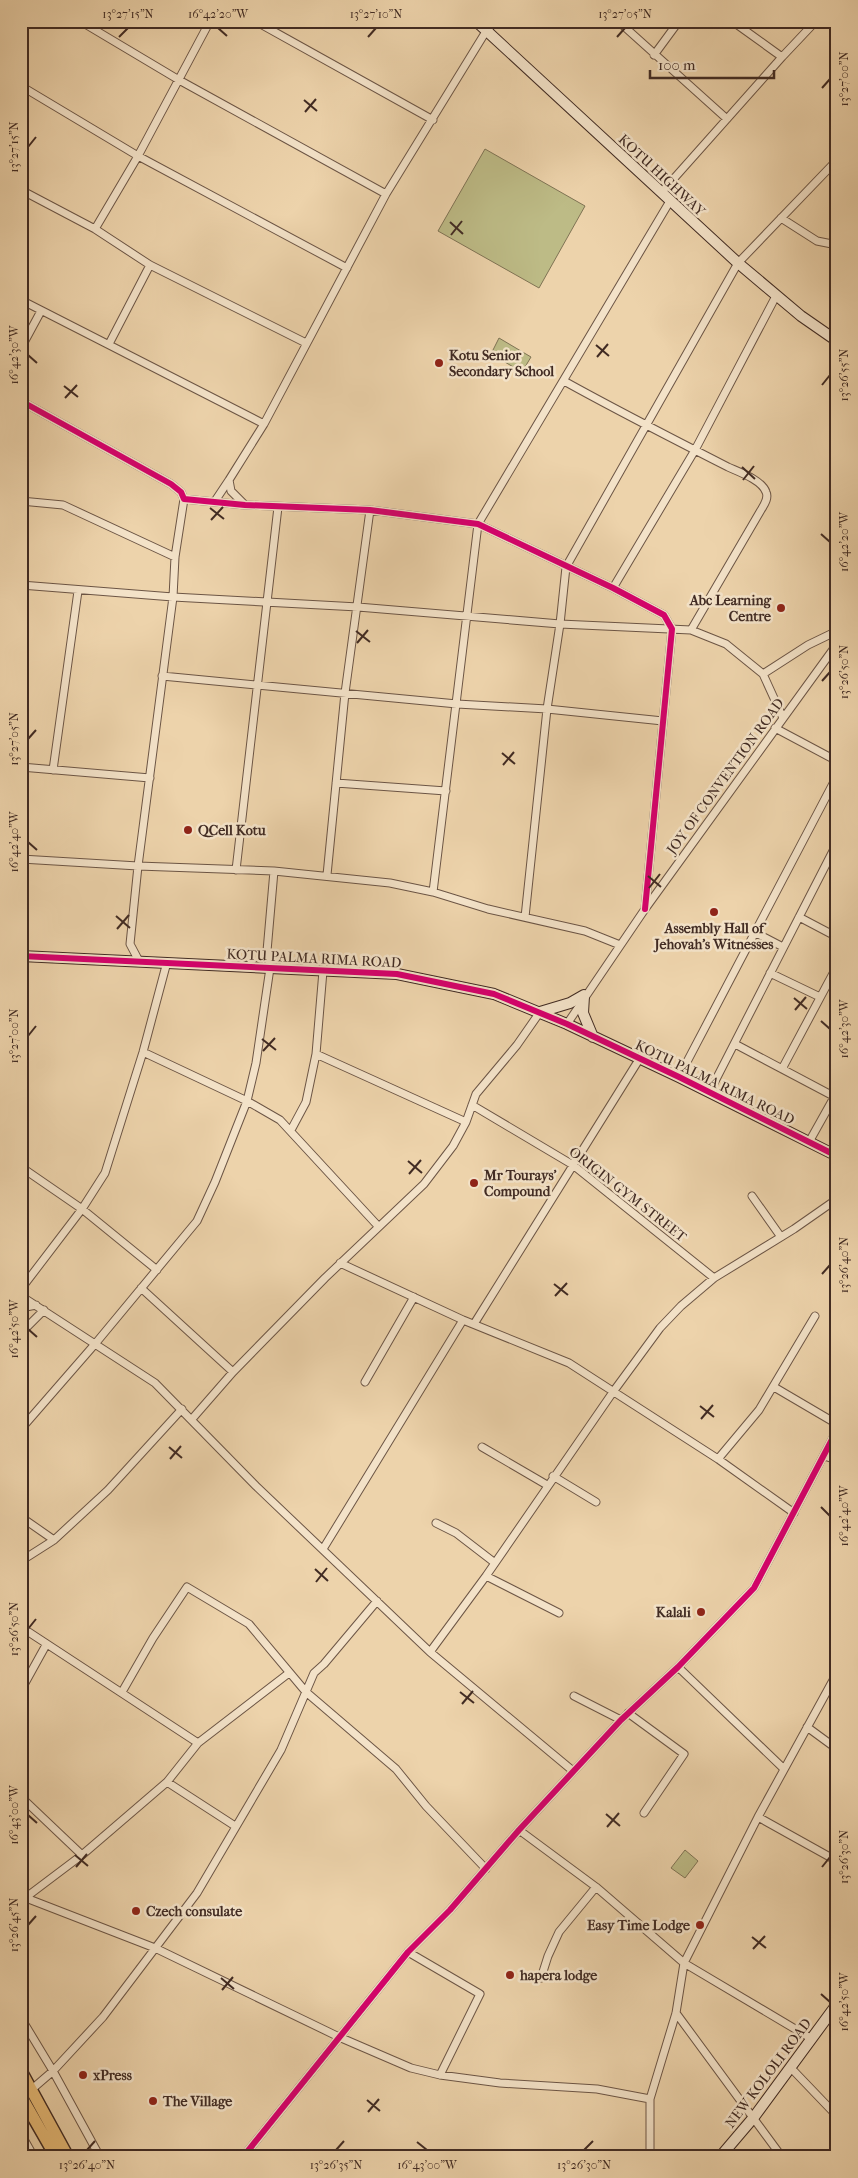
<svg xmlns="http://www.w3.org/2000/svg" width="858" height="2178" font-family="'IM FELL French Canon',serif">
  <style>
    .green { fill: #bdbb86; stroke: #7f7354 }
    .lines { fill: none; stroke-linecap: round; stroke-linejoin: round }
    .street-casing { stroke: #6c5545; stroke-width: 9 }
    .secondary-casing { stroke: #412b23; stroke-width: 12 }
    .primary-casing { stroke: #412b23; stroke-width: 14 }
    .street { stroke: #f3e2c8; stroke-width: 7 }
    .secondary { stroke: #f3e2c8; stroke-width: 10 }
    .primary { stroke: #e6ba76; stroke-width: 11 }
    .cycleway-casing { stroke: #f3e2c8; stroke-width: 9 }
    .cycleway { stroke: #d6006c; stroke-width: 6 }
    .ticks { fill: none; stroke: #412b23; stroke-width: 2 }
    .poi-dot { fill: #8f2418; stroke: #f3e2c8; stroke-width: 2 }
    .labels { text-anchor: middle; stroke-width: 5; stroke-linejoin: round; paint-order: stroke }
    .street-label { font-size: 14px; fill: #412b23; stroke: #f3e2c8 }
    .poi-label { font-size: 14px; font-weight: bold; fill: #412b23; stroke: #f3e2c8; text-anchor: start }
    .neatline { fill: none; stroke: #412b23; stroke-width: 2 }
    .ticks-label { font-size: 12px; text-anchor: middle; fill: #412b23 }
  </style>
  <rect width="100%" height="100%" fill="#edd3ab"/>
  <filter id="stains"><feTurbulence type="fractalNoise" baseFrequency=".004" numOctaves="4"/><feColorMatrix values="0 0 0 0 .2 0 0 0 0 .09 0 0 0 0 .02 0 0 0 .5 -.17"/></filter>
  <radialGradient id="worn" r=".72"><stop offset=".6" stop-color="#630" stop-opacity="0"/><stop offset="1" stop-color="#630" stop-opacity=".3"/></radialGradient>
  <path class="green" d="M485 149 585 206 539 288 438 231Z
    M499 338 531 357 522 372 491 354Z
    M685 1850 698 1861 685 1878 671 1868Z"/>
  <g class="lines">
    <g class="street-casing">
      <path id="street" d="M80 21 179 80 386 194
        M255 21 433 120
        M618 21 727 119
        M732 21 782 57
        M654 55 679 21
        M21 86 138 156 347 268
        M21 190 95 229 150 265 306 343
        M661 193 782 57 816 21
        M781 218 817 241 837 245
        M95 229 138 156 210 21
        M21 300 264 424
        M109 344 150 265
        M21 348 41 311
        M564 381C618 411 673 439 728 467 739 472 762 480 766 492 769 498 764 505 761 510L691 630
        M21 401 171 484 181 492 184 499 245 505 370 510 478 524 613 588 664 615 672 629 645 909
        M21 501 63 505 175 557
        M215 501 229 480
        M245 505 231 491 229 480 264 424 386 194 485 33 495 21
        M21 585 173 597 358 607 560 624 691 630 726 644 763 674 783 718
        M613 588 695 450 776 296
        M763 674 808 645 837 631
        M162 676 457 704 547 709 663 721
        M775 728 837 761
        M21 767 150 778
        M53 770 78 591
        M336 783 446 791
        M21 859 138 866 274 871 390 883 433 892 488 909 585 931 620 945
        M236 870 278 507
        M327 875 345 693 370 510
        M433 892 478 524 670 201
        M525 917 547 709 560 624 566 567 738 263 837 160
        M799 917 837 937
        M754 932 783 947
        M139 961 130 944 138 866 173 597 175 557 184 499
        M770 973 820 997
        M567 1024 645 909 837 644
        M735 1044 837 1098
        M143 1052 247 1101 280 1120 378 1226
        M316 1054 466 1122
        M782 1069 837 966
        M679 1077 837 776
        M709 1093 837 843
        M472 1105 573 1165 714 1278
        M291 1130 306 1102 316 1054 323 971
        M809 1142 837 1092
        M21 1167 82 1209 157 1270
        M752 1196 781 1237
        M340 1263 463 1320 569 1363 718 1459 794 1513
        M141 1288 233 1372
        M21 1289 82 1209 105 1173 143 1052 167 962
        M21 1296 155 1383 256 1486 430 1652 573 1771
        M21 1308 36 1305
        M474 1324 640 1058
        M21 1333 44 1310
        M365 1382 414 1297
        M774 1387 837 1424
        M192 1419 233 1372 325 1278 424 1184 453 1146 466 1122 476 1094 517 1045 540 1012
        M21 1429 95 1344 197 1221 215 1182 247 1101 256 1063 270 968 267 951 274 871
        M482 1447 547 1485
        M824 1456 837 1460
        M718 1459 759 1410 815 1316
        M553 1476 596 1502
        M21 1517 54 1540
        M436 1523 456 1533 495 1563
        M323 1549 463 1320
        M21 1561 54 1540 108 1490 182 1409
        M486 1576 559 1613
        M21 1627 198 1743
        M430 1652 486 1576 613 1392 660 1328 681 1306 714 1278 794 1229 837 1199
        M678 1667 784 1769
        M25 1683 46 1645
        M122 1692 153 1638 187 1587 249 1624 306 1692 396 1769 426 1806 486 1869
        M574 1696 621 1720
        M628 1713 684 1754 644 1813
        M807 1727 837 1749
        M167 1782 235 1826
        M21 1797 82 1855
        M758 1817 837 1861
        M519 1830 596 1887 684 1963 812 2039
        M26 1898 155 1948 339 2037 411 2068 440 2075 500 2083 597 2089 650 2099
        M21 1901 82 1855 167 1782 198 1743 289 1673
        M408 1952 480 1994 440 2075
        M541 1978 548 1956 559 1932 596 1887
        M676 2013 782 2157
        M21 2018 53 2071 100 2157
        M791 2068 837 2116
        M31 2090 53 2071 103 2017 197 1893 281 1750 314 1673 324 1664 377 1601
        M21 2134 34 2157
        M243 2157 408 1952 450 1910 519 1830 621 1720 678 1667 754 1588 837 1430
        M650 2157V2099L676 2013 684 1963 758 1817 837 1673"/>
    </g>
    <g class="secondary-casing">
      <path id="secondary" d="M476 21 738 263 801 316 837 341
        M21 956 397 974 494 994 567 1024 679 1077 837 1156
        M584 996 583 1013 593 1037
        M540 1012 570 1003 584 995
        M720 2157 754 2117 837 2004"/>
    </g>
    <g class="primary-casing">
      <path id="primary" d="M21 2071 68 2157
        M21 2096 56 2157"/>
    </g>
    <use href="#street" class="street"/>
    <use href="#secondary" class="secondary"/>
    <use href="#primary" class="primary"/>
    <g class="cycleway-casing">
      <path id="cycleway" d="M21 401 171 484 181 492 184 499 245 505 370 510 478 524 613 588 664 615 672 629 645 909
        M21 956 397 974 494 994 567 1024 679 1077 837 1156
        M243 2157 408 1952 450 1910 519 1830 621 1720 678 1667 754 1588 837 1430"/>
    </g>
    <use href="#cycleway" class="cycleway"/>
  </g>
  <path class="ticks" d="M218 28 227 36M119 37 128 28M368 37 376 28M617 37 625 28M822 88 830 79M304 100 317 111M305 112 316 99M28 147 36 137M450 222 463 234M451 235 462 221M596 345 609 356M28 355 37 363M597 357 608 344M822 385 830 375M64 386 78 397M65 398 77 385M742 467 755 479M743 480 754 466M210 508 224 519M211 520 223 507M821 534 830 542M356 631 370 642M357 643 368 630M822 681 830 672M28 739 36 730M502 753 515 764M503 765 514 752M28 842 37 850M648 876 661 887M649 888 660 874M116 916 130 928M117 929 129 915M794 998 807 1009M795 1010 806 997M821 1021 830 1029M28 1036 36 1026M262 1039 276 1050M263 1051 275 1038M408 1161 422 1173M409 1174 421 1160M822 1274 830 1265M554 1284 568 1295M555 1296 567 1283M28 1329 37 1337M700 1406 714 1417M701 1419 713 1405M169 1447 182 1458M170 1459 181 1446M821 1507 830 1516M315 1569 328 1581M316 1582 327 1568M28 1629 36 1619M460 1692 474 1703M462 1704 473 1691M606 1814 620 1826M28 1815 37 1823M607 1827 619 1813M75 1855 88 1866M76 1867 87 1854M822 1867 830 1857M28 1925 36 1916M752 1937 766 1948M753 1949 765 1936M221 1978 234 1989M222 1990 233 1977M821 1994 830 2002M367 2100 380 2111M368 2112 379 2099M417 2142 427 2150M87 2150 95 2141M336 2150 344 2141M584 2150 593 2141"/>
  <g class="poi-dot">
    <circle cx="439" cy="363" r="5"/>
    <circle cx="781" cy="608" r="5"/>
    <circle cx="188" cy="830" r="5"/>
    <circle cx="714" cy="912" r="5"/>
    <circle cx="474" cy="1183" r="5"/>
    <circle cx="701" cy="1612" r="5"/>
    <circle cx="136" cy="1911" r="5"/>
    <circle cx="700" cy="1925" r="5"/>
    <circle cx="510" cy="1975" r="5"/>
    <circle cx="83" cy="2075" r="5"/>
    <circle cx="153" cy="2101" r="5"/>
  </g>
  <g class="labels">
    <g class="street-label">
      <text transform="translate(662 175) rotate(43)" y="5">KOTU HIGHWAY</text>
      <text transform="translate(725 776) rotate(-54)" y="5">JOY OF CONVENTION ROAD</text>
      <text transform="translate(314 958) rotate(3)" y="5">KOTU PALMA RIMA ROAD</text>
      <text transform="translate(715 1082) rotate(26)" y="5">KOTU PALMA RIMA ROAD</text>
      <text transform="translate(628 1194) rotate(38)" y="5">ORIGIN GYM STREET</text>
      <text transform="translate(768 2073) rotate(-53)" y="5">NEW KOLOLI ROAD</text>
    </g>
    <g class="poi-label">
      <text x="449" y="360">Kotu Senior<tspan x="449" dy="16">Secondary School</tspan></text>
      <text x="771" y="605" text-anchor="end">Abc Learning<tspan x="771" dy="16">Centre</tspan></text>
      <text x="198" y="835">QCell Kotu</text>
      <text x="714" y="933" text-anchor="middle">Assembly Hall of<tspan x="714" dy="16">Jehovah's Witnesses</tspan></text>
      <text x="484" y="1180">Mr Tourays'<tspan x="484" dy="16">Compound</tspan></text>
      <text x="691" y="1617" text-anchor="end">Kalali</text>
      <text x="146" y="1916">Czech consulate</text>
      <text x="690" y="1930" text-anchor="end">Easy Time Lodge</text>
      <text x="520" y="1980">hapera lodge</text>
      <text x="93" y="2080">xPress</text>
      <text x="163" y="2106">The Village</text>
    </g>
  </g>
  <rect width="858" height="2178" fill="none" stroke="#edd3ab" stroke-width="55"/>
  <path d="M650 70v8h124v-8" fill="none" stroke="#412b23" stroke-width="2.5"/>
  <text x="658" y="70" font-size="15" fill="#412b23" stroke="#f3e2c8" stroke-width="4" paint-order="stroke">100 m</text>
  <rect x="28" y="28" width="802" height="2122" class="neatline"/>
  <g class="ticks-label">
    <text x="128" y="18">13°27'15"N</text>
    <text x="218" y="18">16°42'20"W</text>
    <text x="376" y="18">13°27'10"N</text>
    <text x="625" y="18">13°27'05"N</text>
    <text transform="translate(844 79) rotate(-90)" y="4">13°27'00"N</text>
    <text transform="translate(14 147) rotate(-90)" y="4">13°27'15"N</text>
    <text transform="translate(14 355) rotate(-90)" y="4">16°42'30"W</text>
    <text transform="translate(844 375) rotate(-90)" y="4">13°26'55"N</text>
    <text transform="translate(844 542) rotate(-90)" y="4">16°42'20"W</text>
    <text transform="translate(844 672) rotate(-90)" y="4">13°26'50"N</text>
    <text transform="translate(14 739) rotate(-90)" y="4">13°27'05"N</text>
    <text transform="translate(14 842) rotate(-90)" y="4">16°42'40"W</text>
    <text transform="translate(844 1029) rotate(-90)" y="4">16°42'30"W</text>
    <text transform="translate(14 1036) rotate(-90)" y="4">13°27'00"N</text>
    <text transform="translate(844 1265) rotate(-90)" y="4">13°26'40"N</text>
    <text transform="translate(14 1329) rotate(-90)" y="4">16°42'50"W</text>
    <text transform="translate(844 1516) rotate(-90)" y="4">16°42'40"W</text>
    <text transform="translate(14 1629) rotate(-90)" y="4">13°26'50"N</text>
    <text transform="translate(14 1815) rotate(-90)" y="4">16°43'00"W</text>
    <text transform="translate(844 1857) rotate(-90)" y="4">13°26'30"N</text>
    <text transform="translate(14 1925) rotate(-90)" y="4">13°26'45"N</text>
    <text transform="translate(844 2002) rotate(-90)" y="4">16°42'50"W</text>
    <text x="87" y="2169">13°26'40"N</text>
    <text x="336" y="2169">13°26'35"N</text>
    <text x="427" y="2169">16°43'00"W</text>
    <text x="584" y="2169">13°26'30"N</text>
  </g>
  <rect width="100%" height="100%" filter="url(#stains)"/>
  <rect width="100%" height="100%" fill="url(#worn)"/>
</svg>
